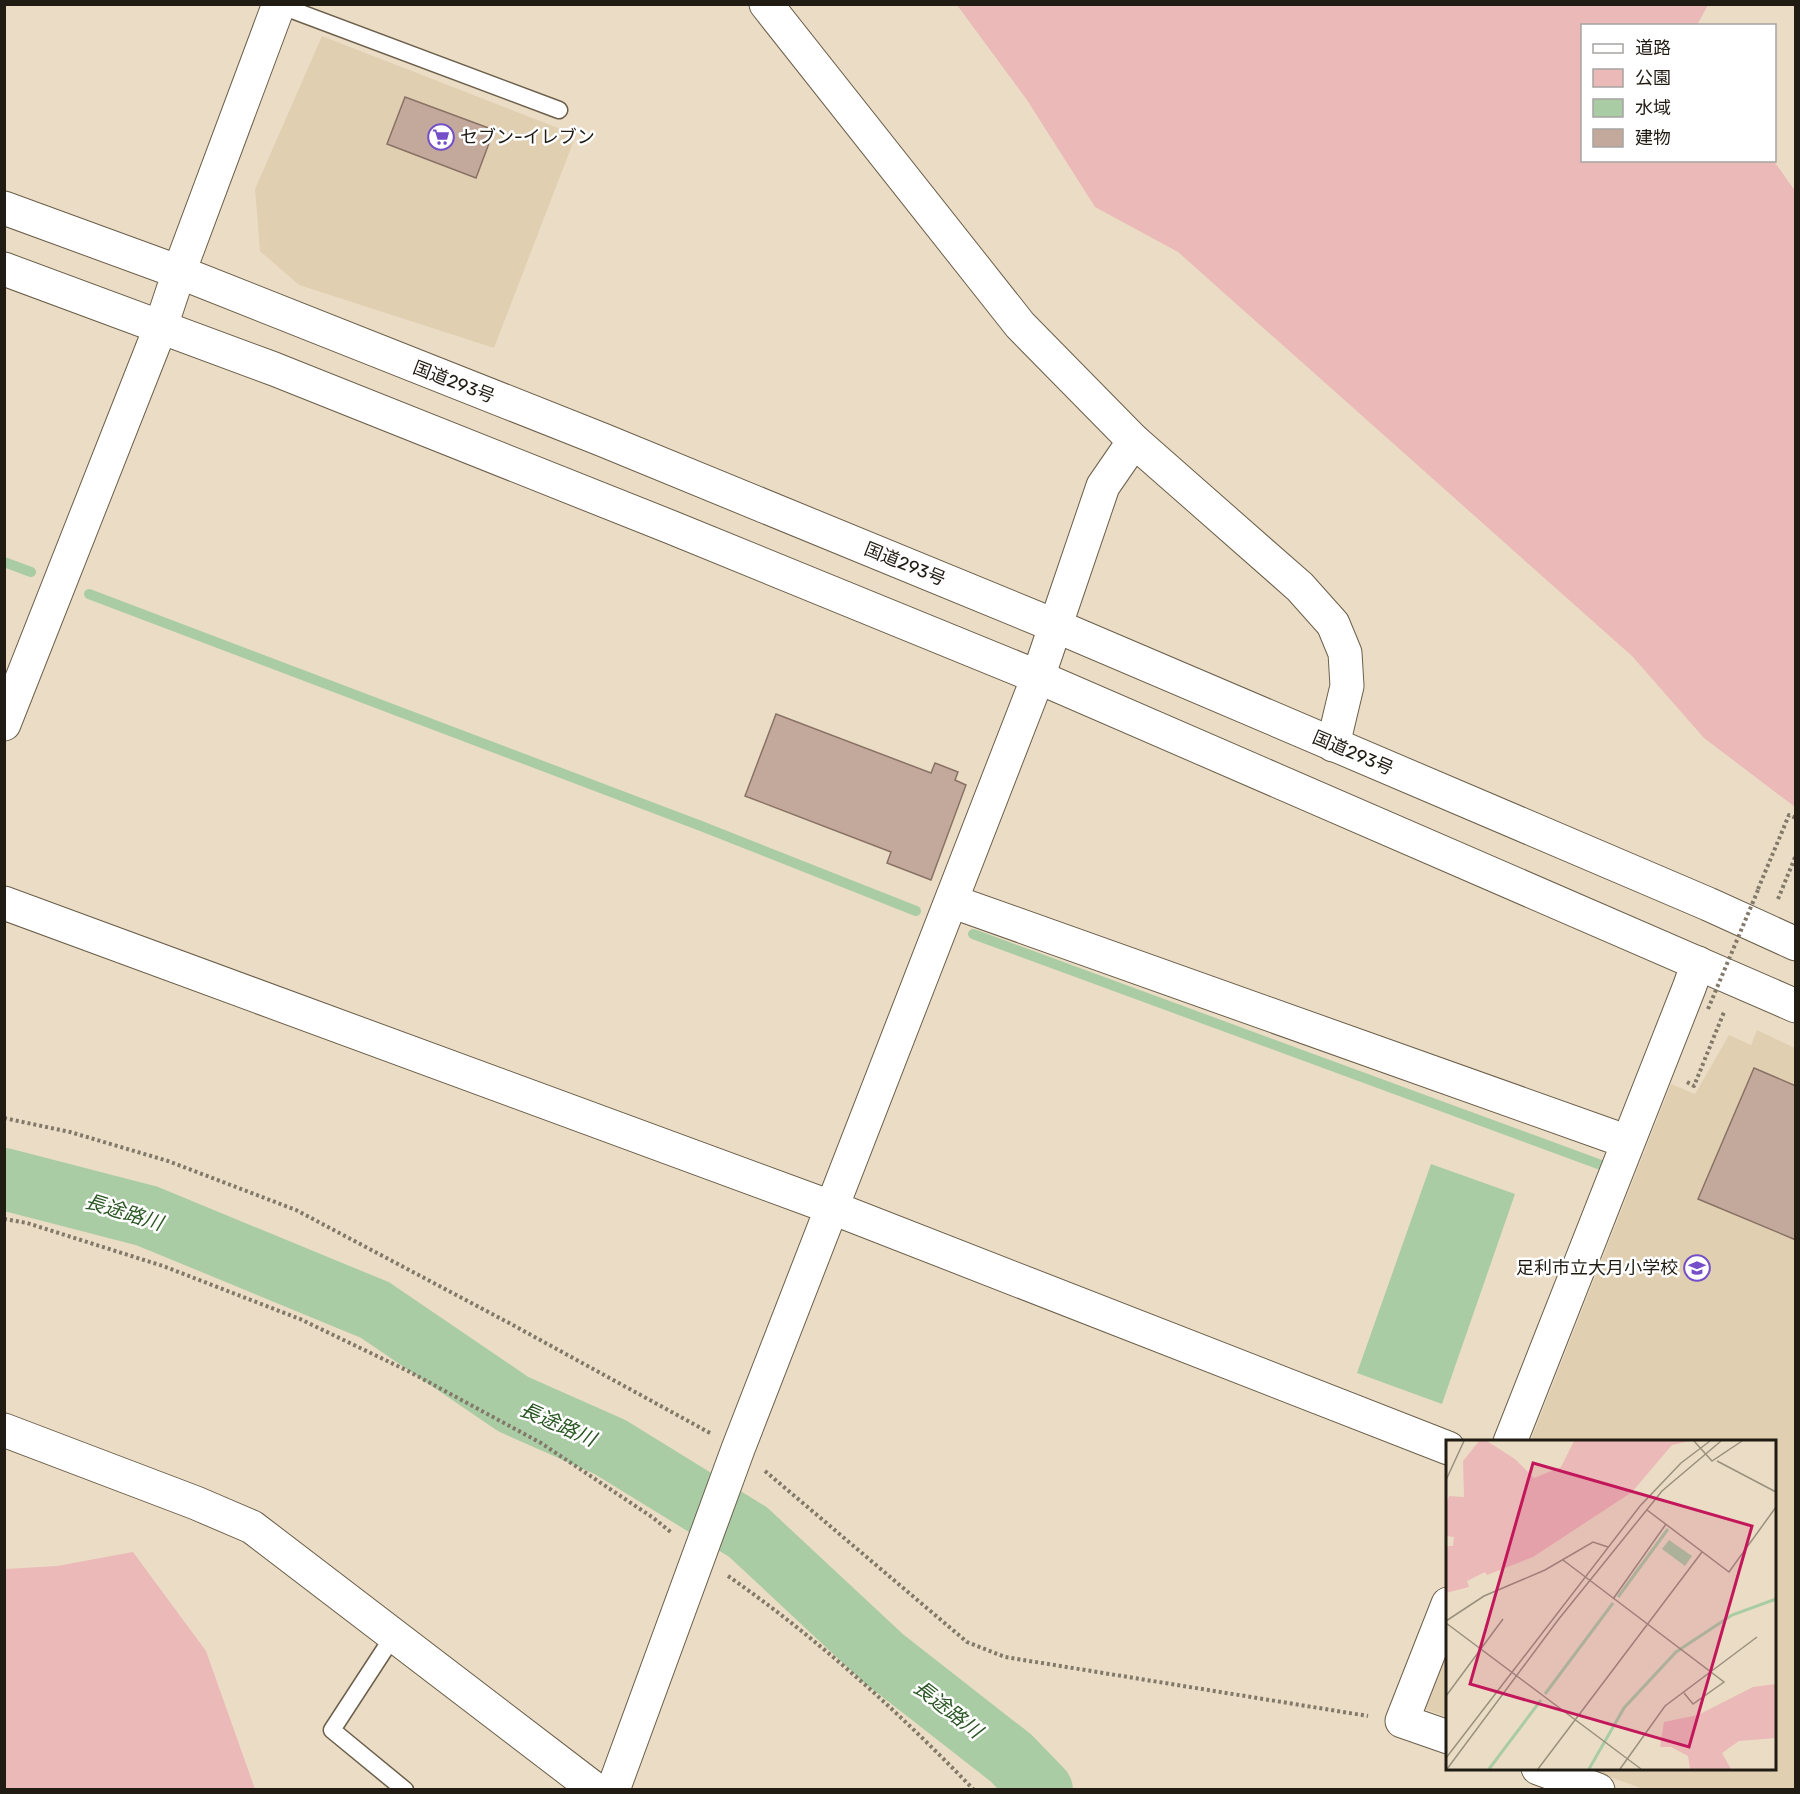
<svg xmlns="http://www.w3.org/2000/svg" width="1800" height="1794" font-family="Rubik,'Noto Sans JP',sans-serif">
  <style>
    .built { fill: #e1cfb2 }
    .green { fill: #ebb9b7 }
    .water { fill: #aacca5 }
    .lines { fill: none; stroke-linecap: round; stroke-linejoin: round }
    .stream { stroke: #aacca5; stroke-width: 10 }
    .river { stroke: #aacca5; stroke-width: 62 }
    .building { fill: #c2a99b; stroke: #897265; stroke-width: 1.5 }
    .lane-casing { stroke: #6b5f4a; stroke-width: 19 }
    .street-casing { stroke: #6b5f4a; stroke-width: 35 }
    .secondary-casing { stroke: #6b5f4a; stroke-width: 35 }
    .highway-casing { stroke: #6b5f4a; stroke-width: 35 }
    .path { stroke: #827969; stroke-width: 4; stroke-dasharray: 3 3; stroke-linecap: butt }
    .lane { stroke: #fff; stroke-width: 16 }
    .street { stroke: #fff; stroke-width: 33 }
    .secondary { stroke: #fff; stroke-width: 33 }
    .highway { stroke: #fff; stroke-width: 33 }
    .path-bridge { stroke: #827969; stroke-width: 4; stroke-dasharray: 3 3; stroke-linecap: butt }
    .labels { text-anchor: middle; stroke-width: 5; stroke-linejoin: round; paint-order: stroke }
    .poi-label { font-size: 18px; fill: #211c13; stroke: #fff; text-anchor: start }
    .street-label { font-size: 18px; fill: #211c13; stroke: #fff }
    .water-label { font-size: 20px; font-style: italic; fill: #2a5723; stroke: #fff }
    .inset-river { fill: none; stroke: #aacca5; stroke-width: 3 }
    .inset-road { fill: none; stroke: #9a907e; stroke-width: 1.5 }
    .view { fill: #c2185b; fill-opacity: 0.15; stroke: #c2185b; stroke-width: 3 }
    .inset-edge { fill: none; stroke: #211c13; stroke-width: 3 }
  </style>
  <rect width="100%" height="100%" fill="#ebddc5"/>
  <path class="built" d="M322 36 576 135 494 348 299 285 260 251 255 189Z
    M1757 1030 1795 1048V1789H1644L1587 1769 1774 1768V1442H1530L1671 1084 1695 1094 1729 1035 1751 1045Z
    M1447 1650V1717L1425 1709Z"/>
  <path class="green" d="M957 5H1708L1697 25 1582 26V160L1774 161 1795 191V807L1704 738 1632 656 1178 252 1095 207 1027 100Z
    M133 1552 206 1651 255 1789H5V1569L57 1566Z"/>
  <path class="water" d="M1431 1164 1515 1194 1442 1404 1357 1373Z"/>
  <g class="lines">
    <path class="stream" d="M4 562 31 572
      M89 594 701 826 916 911
      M973 934 1601 1165"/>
    <path class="river" d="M4 1179 147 1216 375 1310 513 1404 610 1447 748 1532 883 1658 1011 1758 1042 1790"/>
  </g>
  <path class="building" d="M405 97 494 130 476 178 387 144Z
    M776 714 931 773 935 763 958 772 955 780 966 785 931 880 887 863 891 852 745 796Z
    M1754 1068 1796 1086V1240L1698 1199Z"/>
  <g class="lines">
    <g class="lane-casing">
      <path id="lane" d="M279 5 559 110
        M394 1635 332 1730 405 1790"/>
    </g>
    <g class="street-casing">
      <path id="street" d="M4 724 161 326 179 272 279 4
        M951 901 1628 1142
        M4 903 833 1208 1448 1448
        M4 1430 196 1503 252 1527 596 1790
        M1510 1442 1689 988 1698 963
        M1448 1604 1402 1721 1448 1737
        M1538 1768 1598 1790
        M613 1790 738 1449 1038 677 1103 486 1134 441"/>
    </g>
    <g class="secondary-casing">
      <path id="secondary" d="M766 4 1020 325 1134 441 1300 587 1333 624 1345 653 1347 686 1333 745"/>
    </g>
    <g class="highway-casing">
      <path id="highway" d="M4 208 179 272 603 440 1056 626 1708 904 1796 944
        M4 269 274 369 673 528 1038 677 1796 1006"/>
    </g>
    <path class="path" d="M1758 889 1789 815 1796 818
      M1778 899 1796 855
      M1687 1082 1694 1086 1724 1012
      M4 1118 70 1132 168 1161 296 1210 511 1324 710 1433
      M4 1219 27 1223 163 1266 300 1319 408 1371 541 1443 652 1517 672 1533
      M765 1471 967 1642 1005 1657 1368 1716
      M728 1576C817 1638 899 1712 974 1790"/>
    <use href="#lane" class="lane"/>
    <use href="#street" class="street"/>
    <use href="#secondary" class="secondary"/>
    <use href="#highway" class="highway"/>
    <path class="path-bridge" d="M1708 1009 1758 890"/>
  </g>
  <defs>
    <g id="supermarket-ring" transform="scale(1.35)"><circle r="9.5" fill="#fff" stroke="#744fc8" stroke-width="1.5"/><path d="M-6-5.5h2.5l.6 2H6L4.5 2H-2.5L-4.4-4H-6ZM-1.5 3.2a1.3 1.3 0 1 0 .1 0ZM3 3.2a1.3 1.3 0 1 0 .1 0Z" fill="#744fc8"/></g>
    <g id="school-ring" transform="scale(1.35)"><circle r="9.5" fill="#fff" stroke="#744fc8" stroke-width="1.5"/><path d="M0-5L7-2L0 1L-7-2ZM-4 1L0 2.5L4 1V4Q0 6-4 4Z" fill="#744fc8"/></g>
  </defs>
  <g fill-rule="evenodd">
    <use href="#supermarket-ring" x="441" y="137"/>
    <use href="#school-ring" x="1697" y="1268"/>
  </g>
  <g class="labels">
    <g class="poi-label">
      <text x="460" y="143">セブン-イレブン</text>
      <text x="1678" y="1274" text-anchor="end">足利市立大月小学校</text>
    </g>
    <g class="street-label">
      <text transform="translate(454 382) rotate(21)" y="6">国道293号</text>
      <text transform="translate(905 564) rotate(22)" y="6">国道293号</text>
      <text transform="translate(1353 753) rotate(23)" y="6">国道293号</text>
    </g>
    <g class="water-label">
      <text transform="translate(124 1212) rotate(17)" y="7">長途路川</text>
      <text transform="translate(558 1424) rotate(24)" y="7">長途路川</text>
      <text transform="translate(948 1709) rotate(38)" y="7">長途路川</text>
    </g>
  </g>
  <g transform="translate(1446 1440)">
    <rect width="330" height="330" fill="#ebddc5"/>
    <path d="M33 1H41L69 19 88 38 115 27 128 1H245L226 5 186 52 87 117 41 135 39 132 21 141 23 147 0 153V106H7L8 97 0 96V65L3 56 18 57 17 21ZM330 244V298L293 301 276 313 285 329H244L242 316 225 307H214L218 282 252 275 307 247Z" fill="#ebb9b7"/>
    <path d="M223 100 246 116 239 126 216 109Z" fill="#aacca5"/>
    <path class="inset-river" d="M172 157 222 89M99 254 167 163M43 329 95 260M143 329 178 268 230 212 286 175 330 159"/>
    <path class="inset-road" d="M248 1 266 21 296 1M271 21 330 52M0 40 18 1M201 70 283 132 330 67M117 120 278 242 247 264 238 253M167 159 220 84M0 181 38 156 99 130 147 102 162 107M0 183 195 329M0 256 57 179M0 318 194 66 235 23 264 1M1 329 112 180 216 51 275 1M92 329 256 112M174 329 219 266 311 197"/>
    <path class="view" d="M87 23 306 86 243 307 24 244Z"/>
    <rect width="330" height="330" class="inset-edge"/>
  </g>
  <rect width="1800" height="1794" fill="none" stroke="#211c13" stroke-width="12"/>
  <rect x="1581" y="24" width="195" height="138" fill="#ffffff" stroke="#a6a4a1" stroke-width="1.5"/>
  <rect x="1593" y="44" width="30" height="9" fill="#ffffff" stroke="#a6a4a1" stroke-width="1.5"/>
  <text x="1635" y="54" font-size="18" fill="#211c13">道路</text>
  <rect x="1593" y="69" width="30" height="18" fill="#ebb9b7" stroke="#a6a4a1" stroke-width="1.5"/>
  <text x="1635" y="84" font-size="18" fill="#211c13">公園</text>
  <rect x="1593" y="99" width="30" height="18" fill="#aacca5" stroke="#a6a4a1" stroke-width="1.5"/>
  <text x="1635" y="114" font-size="18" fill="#211c13">水域</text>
  <rect x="1593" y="129" width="30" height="18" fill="#c2a99b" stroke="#a6a4a1" stroke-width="1.5"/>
  <text x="1635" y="144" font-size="18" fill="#211c13">建物</text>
</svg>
